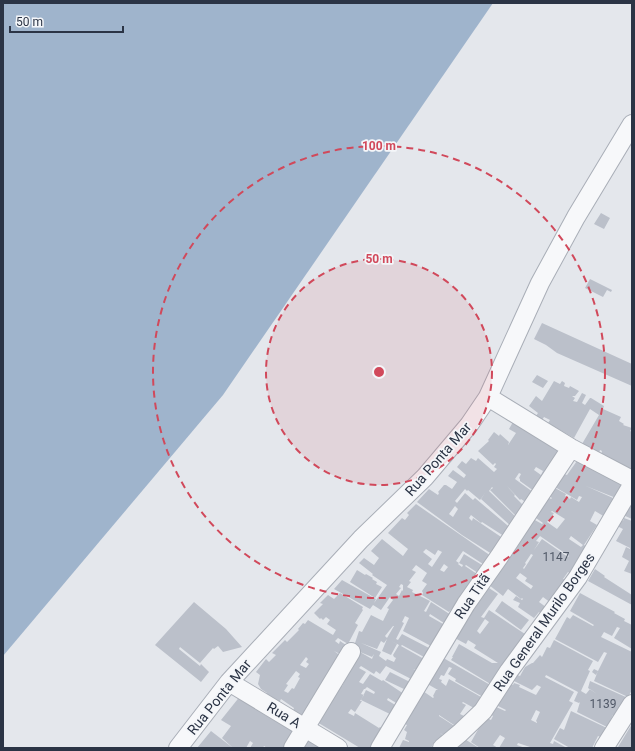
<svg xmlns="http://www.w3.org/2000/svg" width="635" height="751" font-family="Roboto,sans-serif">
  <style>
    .water { fill: #9fb4cc }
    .building { fill: #bbc0ca; fill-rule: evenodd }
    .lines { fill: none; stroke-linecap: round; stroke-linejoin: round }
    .minor-casing { stroke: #a9aeb7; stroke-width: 20 }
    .minor { stroke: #f7f8fa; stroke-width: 18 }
    .ring { fill: none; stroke: #d1495b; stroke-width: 2; stroke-dasharray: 7 5 }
    .labels { text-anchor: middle; stroke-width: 3.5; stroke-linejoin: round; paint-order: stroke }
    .number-label { font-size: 12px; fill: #4f5766 }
    .street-label { font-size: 14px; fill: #2b3445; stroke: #f4f6f9 }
    .centre { fill: #d1495b; stroke: #f4f6f9; stroke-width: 2 }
    .ring-label { font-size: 12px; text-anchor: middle; font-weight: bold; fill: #d1495b; stroke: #f4f6f9; stroke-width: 3.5; stroke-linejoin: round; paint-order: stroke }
  </style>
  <rect width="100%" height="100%" fill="#e4e7ec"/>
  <path class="water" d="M3 3H493L223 395 3 656Z"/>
  <path class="building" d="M601 213 610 218 604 229 594 224Z
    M590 279 612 290 611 292 607 290 603 297 585 288Z
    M542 323 632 364V386L557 353 546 345 534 339Z
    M537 375 548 381 543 388 532 382Z
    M554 381 560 384 562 381 565 383 564 386 569 388 570 386 579 391 575 396H572L575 398 573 401 577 402 582 393 586 395 582 403 585 405 590 398H591L604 406 603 409 621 417 619 421 624 424 623 425 632 428 630 431 632 432V472L601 455 602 451 600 450 599 453 582 444 599 415 590 409 574 438 548 423 550 420 544 417 542 420 536 416 538 413 529 406 536 396 542 401Z
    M513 422 567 452 538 494 520 481V479L519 478 521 474 519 473 515 479 537 495 530 505 521 499 520 500 507 486 515 495 514 496 527 509 518 518 490 490 493 488 492 487 489 491 519 520 512 527 481 499 485 493 480 500 468 490 467 491 465 489 455 501 457 503 465 493 473 500 475 498 513 530 507 538 482 522 481 523 471 515 469 518 472 521 473 518 507 541 495 556 462 535 417 502 429 489 438 495 439 493 438 492 444 485H446L452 489 457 482 448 476 453 470 464 478 466 475 457 467 462 461 466 464 471 458 476 461 478 458 494 472 497 469 494 467 496 464 495 463 493 465 478 451 489 441 488 440 494 432 499 436 500 434 509 442 508 445 516 433 509 429ZM536 467 543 471 541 475 534 470ZM455 506 458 509 453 517 449 514Z
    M579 458 624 482 616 498 586 486 613 498 605 517 595 511 590 521 597 525 584 545 587 547 572 574 568 572 563 579 566 580 551 603 543 597 539 602 550 610 544 615 539 612 534 618 518 607 520 603 513 600 516 596 522 600 523 599 522 598 521 599 508 589 503 596 489 585 533 519 542 524 543 523 536 518 548 497 551 499 552 498 549 496 555 488 566 494 565 496 570 499 571 497 579 502 582 497 579 496 577 500 555 487 564 474 567 475ZM552 511 565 519 557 529 547 522 554 513 551 512ZM540 536 569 556 568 557 542 539 534 550 539 542 536 541ZM571 536 583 545 581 547 569 539ZM531 554 533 555 524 569 523 568 526 564 525 563ZM520 573 527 578 525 581 533 586 531 589 516 578Z
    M632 497V519L623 515Z
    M416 504 491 556 481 575 466 565 465 566 480 576 449 612 422 595 423 593 422 591 427 584 422 581 427 573 416 565 412 570 416 572 409 581 411 582 407 587 413 590 412 592 430 601 424 611 426 612 431 602 451 615 431 646 403 631 409 618 405 616 402 622 404 623 396 639 398 640 402 634 429 648 424 657 402 645 401 646 424 659 417 670 413 669 420 672 415 681 386 666 380 674 376 671 374 674 361 666 359 668 366 672 359 682 363 684 370 674 382 681 383 680 407 696 394 716 361 700 366 690 374 694 375 692 367 687 365 689H364L361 694 364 695 360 701H362L355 712 351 709 348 713 354 716 355 713 379 728 380 727 385 730 376 748H360L317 722 338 683 342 686 360 652 372 659 374 654 372 657 353 649 359 631 362 632 371 615 383 621 389 609 387 608 393 600 390 597 381 610 373 605 370 609 334 589 342 580 376 599 374 603 387 585 372 575 373 574 359 563 364 558 374 565 379 558 371 551 382 539 403 556 408 549 388 533 402 518 405 520 409 515 407 513ZM426 549 435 555 438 550 442 552 432 567 428 564 432 559 423 552ZM463 551 483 564 482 565 464 554 459 563 463 565 462 567 458 564 459 563 456 561ZM444 564 448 567 444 572 440 570ZM401 584 403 585V591L402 590 399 596 396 594 401 588 399 587ZM430 614 444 623 443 624 429 616ZM393 626H394L387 638 385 636ZM387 639 382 651 391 655 397 644 390 640 399 645 393 655 394 657 396 658 394 662 387 659 386 661 379 656 381 652 361 643 377 649 381 641 384 643ZM388 698 398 704 397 706 387 700Z
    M624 518 632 521V574L624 571 629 561 622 557 626 547 630 549V548L616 541 623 529 617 526 619 520 623 521Z
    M595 569 605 576 604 577 632 595V605L588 581Z
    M357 570 365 575 366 574 373 578 372 579 377 582 376 584 382 587 375 598 350 582Z
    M483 584 498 594 481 617 484 618 489 610 528 636 492 685 451 660 453 657H452L459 644 492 663H498L474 648 476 645 468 640 466 644 451 636ZM485 619 489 622 480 634 477 631Z
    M340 593 363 607 362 609 363 610 355 623 358 625 348 644 338 638 335 641 339 644 340 641 349 647 344 656 334 651 341 656 306 720 293 711 294 708 281 699 279 703 266 695 267 693 261 689 258 684 260 675 256 672 266 659 269 662 276 655 272 653 285 640 287 642 299 630 298 629 303 623 305 624 308 620 333 635 336 630 327 624 330 620 326 617 323 620 321 618 320 619 314 613 323 604 320 603 328 595 334 599ZM306 657 308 659 306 662 309 664 306 668 300 665ZM296 671 300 674 298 677 300 678 294 689 292 688 288 693 284 691 288 685 286 684Z
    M580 593 615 612 614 613 625 619 624 621 632 625V649L614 638 620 628 617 627 612 636 604 632 601 637 632 652V690L628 697 594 681 598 671 596 675 592 672 594 669 598 671 607 653 604 652 598 662 555 639 567 617 570 619 573 615 593 626 594 625 570 611Z
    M502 601 529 620 521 630 495 611Z
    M194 602 226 629 242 647 223 652 218 646 214 649 213 648 200 663 180 647 179 649 200 666 201 664 209 672 201 682 155 645Z
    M554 640 593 661 588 670 590 671 581 691 586 694 590 689 597 694 588 688 590 681 628 698 616 717 613 715 607 727 577 712 580 702 579 703 574 701 578 692 546 675 545 677 574 692 569 701 573 703 550 743 553 744 554 741 567 748H533L518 743 517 745 525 748H499L505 738 500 735 493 745 498 748H480L471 742 485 717 491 720 493 716 490 714 494 706 505 711 506 710 496 705 508 682 513 685 514 683 520 685 519 687 536 695 541 687 537 685 532 690 514 681 517 675 520 676 525 667 532 663H533L540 655 542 657 547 647 550 648ZM536 710 540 712 536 721 537 722V723L531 720Z
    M440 656 492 686 483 697 455 681 456 679 448 674 452 668 449 667 444 676 441 675 439 679 442 680 441 682 446 686 449 679 481 697 474 708 463 702 462 703 466 705 460 714 464 716 457 727 439 715V716L456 727 447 737 440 733 444 736 439 744 435 741 431 748H399L403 740 409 742V741L405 739 407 732 404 730 407 725 401 722 420 689 433 698 434 697 433 696 436 690H438L424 682Z
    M390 672 410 682 406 690 385 680Z
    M241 695 267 713 265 715 294 732 288 748H267L264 746 263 748H250L253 743 250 741 246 748H197L211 731 233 748 222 738 231 726 221 720Z
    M571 711 609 729 603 738 598 736 592 748H570L554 739 560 728 564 730Z
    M632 724V748H620L618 747Z
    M463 738 479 748H449Z
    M308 739 324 748H298Z"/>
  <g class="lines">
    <g class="minor-casing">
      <path id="minor" d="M488 397 571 448 632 480
        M229 682 338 748
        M178 748 229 682 361 539 425 477 469 425 488 397 540 283 576 217 632 124
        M293 748 351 652
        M380 748 466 604 499 557 571 448
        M442 748 460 733 483 711 509 671 578 577 632 485
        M604 748 632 704"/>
    </g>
    <use href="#minor" class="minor"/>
  </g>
  <circle cx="379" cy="372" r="113" fill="#d1495b" fill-opacity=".12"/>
  <g class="ring">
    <circle cx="379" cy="372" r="113"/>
    <circle cx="379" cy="372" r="226"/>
  </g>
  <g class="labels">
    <g class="number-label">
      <text x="556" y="561">1147</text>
      <text x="603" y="708">1139</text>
    </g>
    <g class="street-label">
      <text transform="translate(438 459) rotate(-49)" y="5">Rua Ponta Mar</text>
      <text transform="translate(472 596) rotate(-56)" y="5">Rua Titã</text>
      <text transform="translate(544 622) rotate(-55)" y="5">Rua General Murilo Borges</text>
      <text transform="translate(219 697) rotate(-51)" y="5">Rua Ponta Mar</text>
      <text transform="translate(284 715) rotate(31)" y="5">Rua A</text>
    </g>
  </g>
  <circle cx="379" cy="372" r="6" class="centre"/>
  <g class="ring-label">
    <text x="379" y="150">100 m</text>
    <text x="379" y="263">50 m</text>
  </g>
  <rect width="635" height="751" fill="none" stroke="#2b3445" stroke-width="8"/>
  <path d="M10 26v6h113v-6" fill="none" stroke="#2b3445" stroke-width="2"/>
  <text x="16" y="26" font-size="12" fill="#2b3445" stroke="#f4f6f9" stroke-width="3" paint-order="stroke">50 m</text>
</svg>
